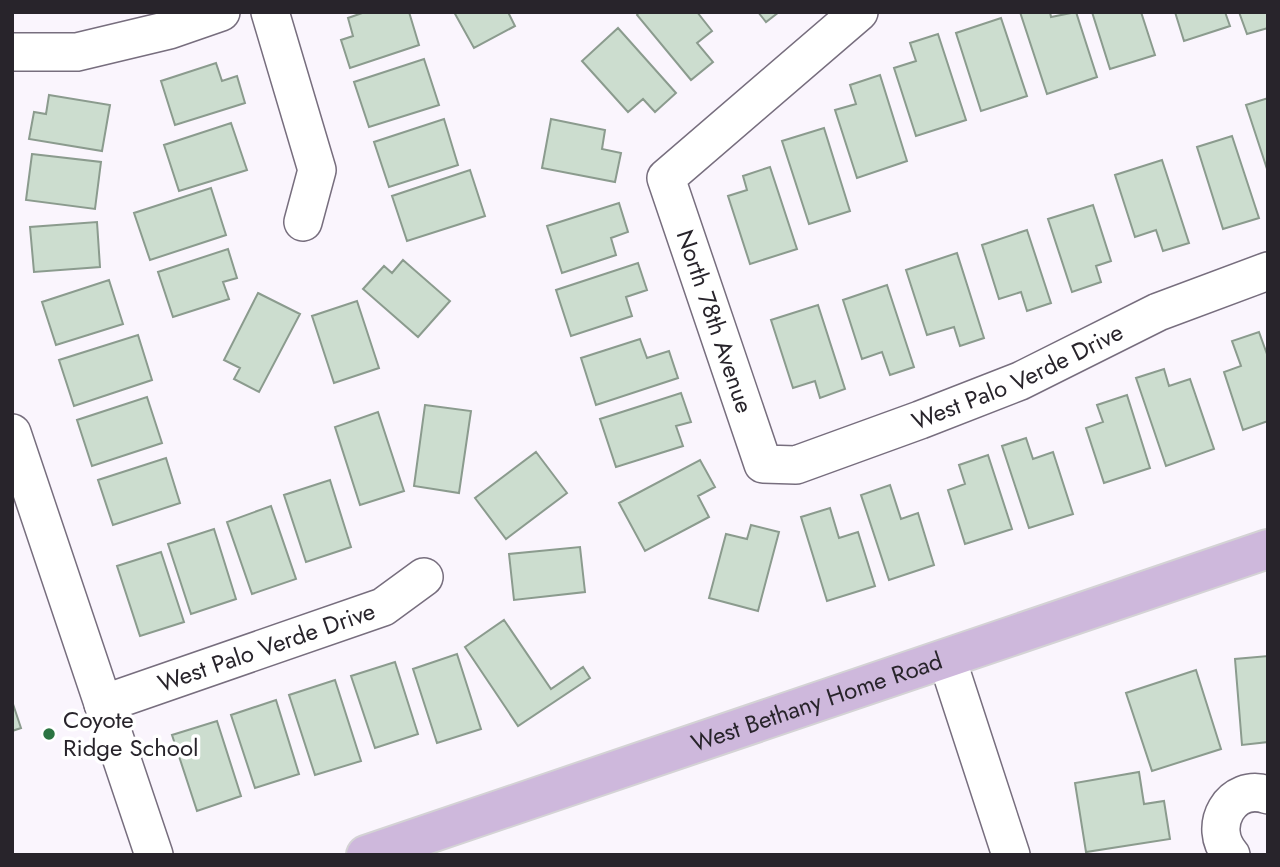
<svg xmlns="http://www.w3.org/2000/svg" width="1280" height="867" font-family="Jost,sans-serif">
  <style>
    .building { fill: #ccddcf; stroke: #8b9b8e; stroke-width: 2 }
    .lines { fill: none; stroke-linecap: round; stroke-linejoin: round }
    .minor-casing { stroke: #776e7e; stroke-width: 40 }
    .major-casing { stroke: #d4d3d5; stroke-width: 42 }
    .minor { stroke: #fff; stroke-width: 37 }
    .major { stroke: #ceb8dc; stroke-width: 38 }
    .poi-dot { fill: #2b7442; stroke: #fff; stroke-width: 2.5 }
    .labels { text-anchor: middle; stroke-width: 7; stroke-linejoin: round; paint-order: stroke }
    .street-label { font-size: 24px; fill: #28242b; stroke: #fff }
    .poi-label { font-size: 24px; fill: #28242b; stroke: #fff; text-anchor: start }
  </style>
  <rect width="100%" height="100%" fill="#faf5fd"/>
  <path class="building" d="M365 12H409L419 45 350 68 341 40 353 36 348 18Z
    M454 12H508L515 26 474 48Z
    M639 12H697L712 31 697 43 713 62 691 80 637 15Z
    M758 12H779L766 22Z
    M1020 12H1050L1051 17 1076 12 1097 77 1047 94Z
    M1092 12H1141L1155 55 1110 69Z
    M1175 12H1225L1230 26 1184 41Z
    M1239 12H1268V28L1247 34Z
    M1001 18 1027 96 981 111 956 33Z
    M618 28 676 93 655 112 643 99 628 112 582 61Z
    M938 34 966 120 916 136 894 68 916 61 910 43Z
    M424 59 439 105 369 127 354 82Z
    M216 63 222 81 237 76 245 103 175 125 161 81Z
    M880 75 907 161 857 178 835 110 856 104 850 85Z
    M49 95 110 105 102 151 29 139 34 112 46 114Z
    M1268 98V172L1246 105Z
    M444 119 458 165 389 187 374 142Z
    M551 119 605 130 602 149 621 153 615 182 542 168Z
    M231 123 247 170 179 191 164 145Z
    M824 128 850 211 809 224 782 141Z
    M1232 136 1259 218 1223 229 1197 147Z
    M32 154 101 162 95 209 26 200Z
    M1162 160 1189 243 1163 251 1156 230 1135 237 1115 175Z
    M770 167 797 249 750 264 728 196 747 190 743 176Z
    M470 170 485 216 407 241 392 196Z
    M211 188 226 235 150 260 134 213Z
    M619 203 628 232 611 238 616 255 562 273 547 226Z
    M1093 205 1111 261 1096 266 1101 282 1072 292 1048 219Z
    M97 222 100 267 34 272 30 227Z
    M1027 230 1051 303 1027 311 1021 292 999 299 982 245Z
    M228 249 237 278 223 282 229 299 173 317 158 272Z
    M957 253 984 338 960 346 954 327 927 335 906 270Z
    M403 260 450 301 418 337 363 289 384 266 392 273Z
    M638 263 647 290 626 297 632 316 571 336 556 290Z
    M109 280 123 324 56 345 42 302Z
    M887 285 914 367 890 375 882 352 862 359 843 300Z
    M258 293 300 314 259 392 234 379 240 368 224 360Z
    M357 301 379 368 334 383 312 316Z
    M818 305 845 389 820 398 815 381 793 388 771 320Z
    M1259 332 1268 357V421L1243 430 1224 372 1241 366 1232 341Z
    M138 335 152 380 74 406 59 360Z
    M640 339 647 358 669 351 678 378 596 405 581 358Z
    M1164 369 1169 386 1190 379 1214 449 1166 466 1136 378Z
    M681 393 691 422 676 426 683 446 616 467 600 419Z
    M1127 395 1150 468 1104 483 1086 428 1103 422 1097 405Z
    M147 397 162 443 92 466 77 420Z
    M425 405 471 411 459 493 414 486Z
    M378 412 404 491 360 505 335 427Z
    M1026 438 1033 459 1053 452 1073 514 1029 528 1002 446Z
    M536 452 567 493 506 539 475 498Z
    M988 455 1012 529 965 544 948 490 965 484 959 465Z
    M166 458 180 503 113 525 98 480Z
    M700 460 715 487 698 496 709 517 645 551 619 503Z
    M330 480 351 547 306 562 284 495Z
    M890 485 901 519 918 513 934 565 889 580 861 495Z
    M271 506 296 579 252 594 227 522Z
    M830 508 839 538 858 532 875 586 827 601 801 517Z
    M751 525 779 532 758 611 709 598 726 534 747 539Z
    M214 529 236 599 191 614 168 544Z
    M580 547 585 592 514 600 509 554Z
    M161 552 184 622 140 636 117 566Z
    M504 620 551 689 583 667 590 678 518 726 465 647Z
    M457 654 481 729 437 743 413 669Z
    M1268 656V742L1242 745 1235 659Z
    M395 662 418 734 375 748 351 676Z
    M1196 670 1221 749 1152 771 1126 693Z
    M335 680 361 761 315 775 289 695Z
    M276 700 299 774 255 788 231 715Z
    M12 701 21 728 12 731Z
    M217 721 241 796 197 811 172 735Z
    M1139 772 1144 804 1164 801 1170 839 1086 852 1075 783Z"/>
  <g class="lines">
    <g class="minor-casing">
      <g id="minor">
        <path d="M270 12 317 170 303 222"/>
        <path id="s1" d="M859 12 666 178 763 464 796 465 920 420 1020 381 1158 312 1268 271"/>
        <path d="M12 52H77L169 30 221 12"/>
        <path d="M12 433 154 855"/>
        <path d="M947 659 1011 855"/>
        <path id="s2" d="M103 704 383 607 424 577"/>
        <path d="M1231 855C1206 827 1231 782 1268 795"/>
      </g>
    </g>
    <g class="major-casing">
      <g id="major">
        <path id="s3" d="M366 855 1268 549"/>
      </g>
    </g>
    <use href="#minor" class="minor"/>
    <use href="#major" class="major"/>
  </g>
  <circle class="poi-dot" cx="49" cy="734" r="7"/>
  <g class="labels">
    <g class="street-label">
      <text dy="8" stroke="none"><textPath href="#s1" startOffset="406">North 78th Avenue</textPath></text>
      <text dy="8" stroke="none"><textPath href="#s1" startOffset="828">West Palo Verde Drive</textPath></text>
      <text dy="8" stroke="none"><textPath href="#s2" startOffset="173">West Palo Verde Drive</textPath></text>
      <text dy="8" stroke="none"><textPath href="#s3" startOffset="476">West Bethany Home Road</textPath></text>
    </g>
    <g class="poi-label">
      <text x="63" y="728">Coyote<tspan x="63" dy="28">Ridge School</tspan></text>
    </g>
  </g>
  <rect width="1280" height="867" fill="none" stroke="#28242b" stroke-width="28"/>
</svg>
